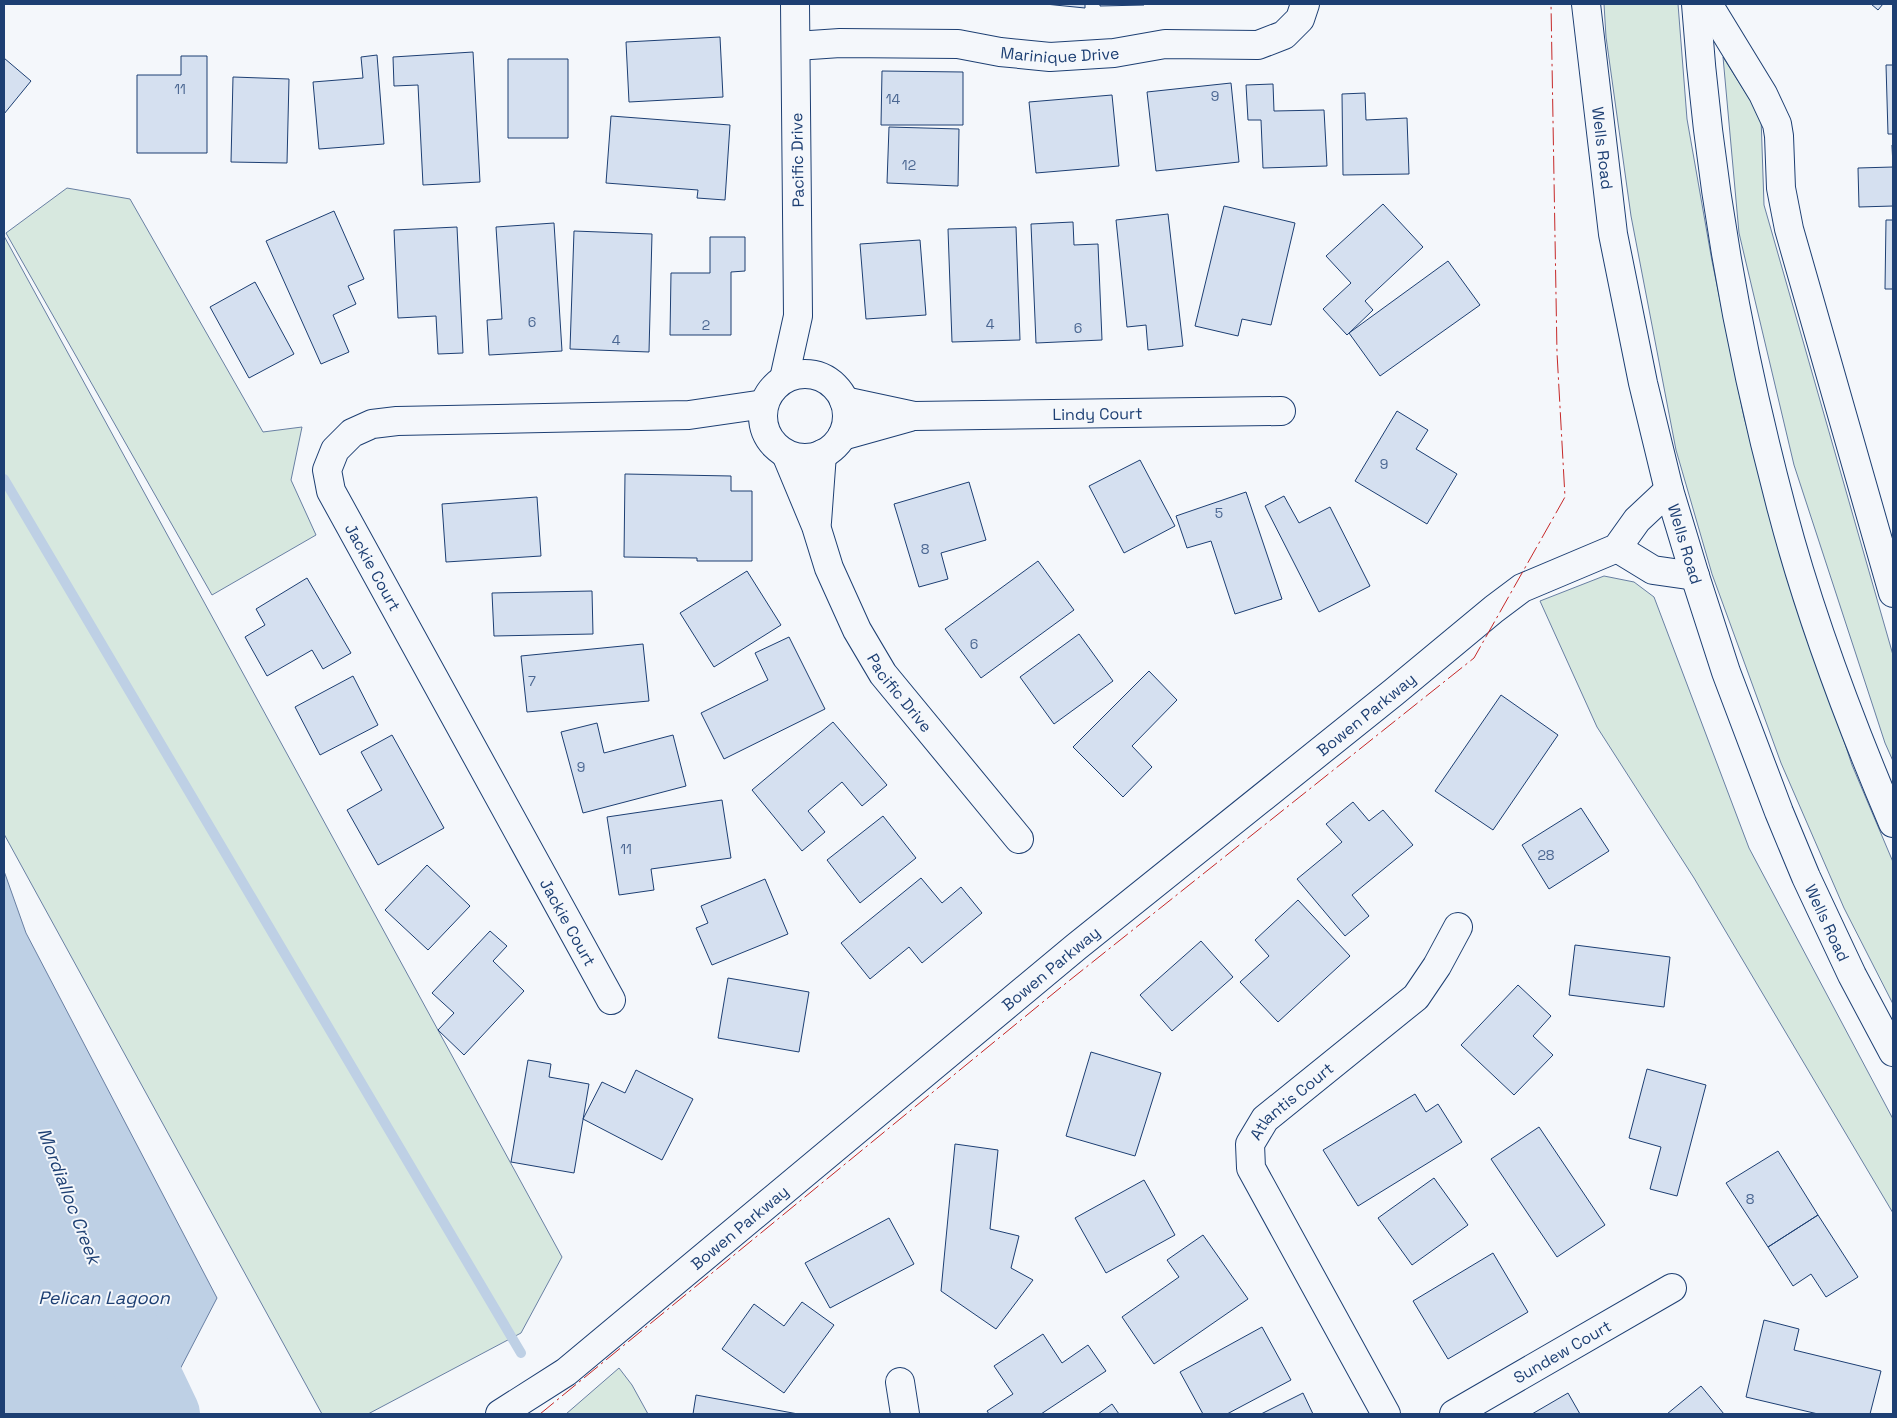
<svg xmlns="http://www.w3.org/2000/svg" width="1897" height="1418" font-family="'Space Grotesk',sans-serif">
  <style>
    .green { fill: #d7e8df; stroke: #687fa3 }
    .water { fill: #bed0e5; stroke: #687fa3 }
    .lines { fill: none; stroke-linecap: round; stroke-linejoin: round }
    .stream { stroke: #bed0e5; stroke-width: 10 }
    .river { stroke: #bed0e5; stroke-width: 64 }
    .building { fill: #d5e0f0; stroke: #1d3f73 }
    .minor-casing { stroke: #1d3f73; stroke-width: 30 }
    .major-casing { stroke: #1d3f73; stroke-width: 30 }
    .minor { stroke: #f4f7fb; stroke-width: 28 }
    .major { stroke: #f4f7fb; stroke-width: 28 }
    .power { stroke: #c62828; stroke-width: 1; stroke-dasharray: 18 4 2.5 4; stroke-linecap: butt }
    .labels { text-anchor: middle; stroke-width: 4; stroke-linejoin: round; paint-order: stroke }
    .number-label { font-size: 14px; fill: #4b6792 }
    .street-label { font-size: 16px; fill: #1d3f73; stroke: #f4f7fb }
    .water-label { font-size: 18px; font-style: italic; fill: #1d3f73; stroke: #f4f7fb }
  </style>
  <rect width="100%" height="100%" fill="#f4f7fb"/>
  <path class="green" d="M1604 4H1678L1687 119 1712 261 1744 417 1784 561 1852 765 1893 862V1004L1844 908 1781 763 1712 574 1676 450 1631 216 1606 37Z
    M1723 57 1761 117 1764 205 1893 655V761L1885 743 1794 465 1739 233Z
    M67 188 130 199 263 432 302 427 291 480 316 535 212 595 6 233Z
    M4 236 562 1257 521 1333 368 1414H322L4 834Z
    M1604 576 1634 582 1654 597 1749 848 1893 1119V1213L1694 878 1597 727 1540 601Z
    M619 1368 632 1385 648 1414H566Z"/>
  <path class="water" d="M4 871 26 933 217 1298 163 1402 151 1414H4Z"/>
  <g class="lines">
    <path class="stream" d="M4 479 521 1353"/>
    <path class="river" d="M124 1322 168 1414"/>
  </g>
  <path class="building" d="M1045 4H1085V8Z
    M1100 4H1144V5L1100 6Z
    M1871 4H1883L1878 10Z
    M720 37 723 97 629 102 626 42Z
    M473 52 480 182 423 185 418 85 394 86 393 57Z
    M377 55 384 144 319 149 313 82 363 78 361 57Z
    M181 56H207V153H137V75H181Z
    M4 58 31 81 4 114Z
    M508 59H568V138H508Z
    M1886 65H1893V134H1888Z
    M882 71 963 72V125H881Z
    M233 77 289 79 287 163 231 162Z
    M1231 83 1239 162 1156 171 1147 92Z
    M1273 84 1274 111 1324 110 1327 166 1263 168 1261 120H1248L1246 85Z
    M1365 93 1366 120 1407 118 1409 174 1343 175 1342 94Z
    M1112 95 1119 166 1036 173 1029 102Z
    M611 116 730 125 725 200 697 198 698 190 606 183Z
    M889 127 959 129 958 186 887 183Z
    M1892 145H1893V206L1859 207 1858 168 1893 167Z
    M1383 204 1423 247 1365 301 1373 310 1347 335 1323 309 1351 283 1326 256Z
    M1224 206 1295 223 1271 325 1242 319 1238 336 1195 326Z
    M334 211 364 279 348 286 356 304 333 315 349 352 321 364 266 241Z
    M1168 214 1183 346 1148 350 1146 325 1127 327 1116 220Z
    M1886 220H1893V289H1885Z
    M1073 222 1074 245 1098 244 1102 340 1036 343 1031 224Z
    M554 223 562 351 489 355 487 320 502 319 496 227Z
    M457 227 463 353 438 354 436 316 398 318 394 230Z
    M1016 227 1020 340 952 342 948 229Z
    M574 231 652 234 649 352 570 349Z
    M710 237H745V271L731 272V335H670L671 273H710Z
    M920 240 926 315 866 319 860 244Z
    M1448 261 1480 305 1380 376 1349 333Z
    M255 282 294 354 249 378 210 307Z
    M1397 411 1428 430 1416 449 1457 474 1427 524 1355 481Z
    M1140 460 1175 526 1124 553 1089 486Z
    M625 474 731 476V491H752V561H697V558L624 557Z
    M969 482 986 540 941 553 948 579 919 587 894 504Z
    M1246 492 1282 599 1235 614 1211 541 1187 548 1176 516Z
    M1284 496 1299 523 1330 507 1370 586 1319 612 1265 506Z
    M537 497 541 556 446 562 442 504Z
    M1038 561 1074 610 981 678 945 629Z
    M747 571 781 625 714 667 680 613Z
    M307 578 351 653 323 669 312 650 267 676 245 637 265 625 256 609Z
    M592 591 593 634 494 636 492 593Z
    M1079 634 1113 681 1054 724 1020 677Z
    M789 637 825 709 724 759 701 713 768 680 755 653Z
    M643 644 649 701 527 712 521 656Z
    M1149 671 1177 700 1132 746 1152 767 1123 797 1073 747Z
    M353 676 378 725 320 755 295 707Z
    M1501 695 1558 735 1493 830 1435 791Z
    M833 722 887 785 862 806 842 782 808 811 825 832 802 851 752 790Z
    M597 723 604 753 673 735 686 786 583 813 561 732Z
    M392 735 444 828 378 865 347 810 382 790 361 752Z
    M722 800 731 858 651 869 654 890 619 895 607 817Z
    M1353 802 1369 821 1383 810 1413 845 1352 895 1369 916 1345 936 1297 879 1342 842 1326 824Z
    M1581 808 1609 851 1549 889 1522 845Z
    M883 816 916 858 860 903 827 860Z
    M427 865 470 906 428 950 385 910Z
    M921 878 942 903 961 887 982 913 922 963 909 947 870 979 841 943Z
    M765 879 788 934 712 965 696 928 708 923 701 906Z
    M1298 900 1350 956 1278 1022 1240 982 1269 956 1255 940Z
    M490 931 507 946 493 961 524 991 464 1055 438 1030 454 1013 432 993Z
    M1201 941 1233 977 1172 1031 1140 995Z
    M1575 945 1670 957 1664 1007 1569 995Z
    M728 978 809 992 799 1052 718 1038Z
    M1518 985 1551 1016 1533 1036 1553 1055 1514 1095 1461 1045Z
    M1091 1052 1161 1073 1135 1156 1066 1136Z
    M528 1060 551 1064 549 1077 589 1084 574 1173 511 1162Z
    M1647 1069 1706 1085 1677 1196 1650 1189 1661 1147 1629 1138Z
    M636 1070 693 1099 662 1160 583 1119 602 1082 625 1093Z
    M1415 1094 1426 1112 1438 1104 1462 1142 1358 1206 1323 1150Z
    M1539 1127 1605 1225 1557 1257 1491 1159Z
    M955 1144 998 1150 990 1229 1019 1236 1011 1268 1033 1280 996 1329 941 1291Z
    M1778 1151 1818 1215 1768 1247 1726 1183Z
    M1434 1178 1468 1225 1412 1265 1378 1218Z
    M1144 1180 1175 1235 1106 1273 1075 1218Z
    M1818 1215 1858 1277 1826 1297 1811 1274 1793 1286 1768 1247Z
    M889 1218 914 1264 830 1308 805 1263Z
    M1203 1235 1248 1299 1154 1364 1122 1317 1179 1277 1167 1260Z
    M1493 1253 1528 1312 1448 1359 1413 1301Z
    M802 1302 834 1325 784 1393 722 1349 754 1304 784 1326Z
    M1764 1320 1799 1329 1794 1350 1881 1371 1870 1414H1818L1746 1397Z
    M1262 1327 1291 1380 1227 1414H1203L1180 1372Z
    M1043 1334 1062 1363 1088 1345 1106 1371 1041 1414H989L987 1411 1013 1394 994 1366Z
    M1701 1386 1724 1414H1667Z
    M1303 1393 1313 1414H1261Z
    M1568 1393 1580 1414H1532Z
    M696 1395 798 1414H693Z
    M1112 1404 1119 1414H1098Z"/>
  <g class="lines">
    <g class="minor-casing">
      <g id="minor">
        <path d="M1708 4 1763 94 1777 124 1779 136 1781 188 1789 229 1893 593"/>
        <path id="s1" d="M796 46 840 43 958 44 1000 52 1050 57 1114 53 1165 44 1258 45 1284 35 1300 19 1305 4"/>
        <circle cx="805" cy="416" r="42"/>
        <path d="M784 379 798 316 795 4"/>
        <path id="s2" d="M844 401 914 416 1281 411"/>
        <path d="M842 436 910 417"/>
        <path id="s3" d="M786 454 816 526 829 568 857 630 883 674 1019 839"/>
        <path d="M817 522 822 454"/>
        <path d="M1617 548 1653 570 1695 576"/>
        <path d="M611 1000 331 491 327 470 335 450 352 433 372 424 397 421 689 415 764 404"/>
        <path d="M900 1382 905 1414"/>
        <path id="s4" d="M500 1414 566 1372 1076 947 1394 692 1494 609 1522 588 1617 548 1637 520 1669 490"/>
        <path id="s5" d="M1386 1414 1251 1168 1250 1144 1265 1119 1416 997 1437 966 1458 927"/>
        <path id="s6" d="M1454 1414 1672 1288"/>
      </g>
    </g>
    <g class="major-casing">
      <g id="major">
        <path id="s7" d="M1586 4 1613 234 1643 383 1669 490 1695 576 1726 672 1779 812 1806 877 1852 975 1893 1052"/>
        <path d="M1696 4C1708 175 1738 345 1782 510 1810 617 1850 722 1893 823"/>
      </g>
    </g>
    <use href="#minor" class="minor"/>
    <use href="#major" class="major"/>
    <path class="power" d="M540 1414 1060 988 1474 658 1565 497 1557 353 1551 4"/>
  </g>
  <g class="labels">
    <g class="number-label">
      <text x="180" y="94">11</text>
      <text x="1215" y="101">9</text>
      <text x="893" y="104">14</text>
      <text x="909" y="170">12</text>
      <text x="532" y="327">6</text>
      <text x="990" y="329">4</text>
      <text x="706" y="330">2</text>
      <text x="1078" y="333">6</text>
      <text x="616" y="345">4</text>
      <text x="1384" y="469">9</text>
      <text x="1219" y="518">5</text>
      <text x="925" y="554">8</text>
      <text x="974" y="649">6</text>
      <text x="532" y="686">7</text>
      <text x="581" y="772">9</text>
      <text x="626" y="854">11</text>
      <text x="1546" y="860">28</text>
      <text x="1750" y="1204">8</text>
    </g>
    <g class="street-label">
      <text dy="6" stroke="none"><textPath href="#s1" startOffset="265">Marinique Drive</textPath></text>
      <text dy="6" stroke="none"><textPath href="#s7" startOffset="145">Wells Road</textPath></text>
      <text transform="translate(797 160) rotate(-91)" y="6">Pacific Drive</text>
      <text dy="6" stroke="none"><textPath href="#s2" startOffset="255">Lindy Court</textPath></text>
      <text dy="6" stroke="none"><textPath href="#s7" startOffset="550">Wells Road</textPath></text>
      <text transform="translate(373 567) rotate(61)" y="6">Jackie Court</text>
      <text dy="6" stroke="none"><textPath href="#s3" startOffset="266">Pacific Drive</textPath></text>
      <text dy="6" stroke="none"><textPath href="#s4" startOffset="1114">Bowen Parkway</textPath></text>
      <text transform="translate(568 922) rotate(61)" y="6">Jackie Court</text>
      <text dy="6" stroke="none"><textPath href="#s7" startOffset="955">Wells Road</textPath></text>
      <text dy="6" stroke="none"><textPath href="#s4" startOffset="709">Bowen Parkway</textPath></text>
      <text dy="6" stroke="none"><textPath href="#s5" startOffset="365">Atlantis Court</textPath></text>
      <text dy="6" stroke="none"><textPath href="#s4" startOffset="304">Bowen Parkway</textPath></text>
      <text dy="6" stroke="none"><textPath href="#s6" startOffset="125">Sundew Court</textPath></text>
    </g>
    <g class="water-label">
      <text transform="translate(69 1196) rotate(69)" y="6">Mordialloc Creek</text>
      <text x="104" y="1304">Pelican Lagoon</text>
    </g>
  </g>
  <rect width="1897" height="1418" fill="none" stroke="#1d3f73" stroke-width="10"/>
</svg>
